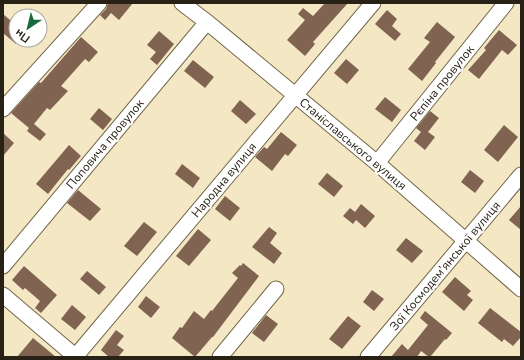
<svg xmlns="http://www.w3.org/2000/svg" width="524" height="360" font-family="'Nunito Sans',sans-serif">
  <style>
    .building { fill: #806350 }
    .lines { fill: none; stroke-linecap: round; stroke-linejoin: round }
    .minor-casing { stroke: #736749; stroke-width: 17 }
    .minor { stroke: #fff; stroke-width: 15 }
    .labels { text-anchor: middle; stroke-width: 4; stroke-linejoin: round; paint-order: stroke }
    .street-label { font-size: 12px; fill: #272215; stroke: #fff }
  </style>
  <rect width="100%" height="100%" fill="#f3e7c4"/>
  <path class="building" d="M108 3H133L119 20 111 13 105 20 100 15 106 9Z
    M325 3H348L313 42 315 44 305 56 287 40 305 20 298 14 303 8 313 16Z
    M387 10 397 19 392 26 401 34 395 41 375 24Z
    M3 14 16 25V44L3 33Z
    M437 22 455 37 435 62 436 63 422 81 408 69 430 42 424 38Z
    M499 30 517 45 508 55 502 50 479 79 468 70 486 50 484 48Z
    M159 31 174 44 157 65 150 59 156 52 147 45Z
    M81 37 98 52 89 62 85 59 61 86 68 91 50 110 47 108 34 124 46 134 40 141 27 131 29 128 11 113 39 82 41 83Z
    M346 59 359 70 347 84 334 73Z
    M193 60 214 77 205 88 184 71Z
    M385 97 401 110 392 122 375 109Z
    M240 100 256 114 246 124 231 111Z
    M99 108 112 119 103 130 90 119Z
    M430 111 439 118 428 132 435 137 425 150 414 141 421 132 416 128Z
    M504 125 518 137 498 162 484 150Z
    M281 132 297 145 288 156 285 154 272 171 255 157 264 147 267 149Z
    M3 133 14 143 3 156Z
    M69 145 81 156 69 170 68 169 48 194 36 184Z
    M182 164 200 178 193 188 175 174Z
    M470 170 484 181 475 193 461 182Z
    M327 173 343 186 334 197 318 184Z
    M78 190 101 209 90 221 67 203Z
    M225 196 240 208 230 221 215 209Z
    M361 204 375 216 365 228 356 220 353 224 343 216 350 208 355 212Z
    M521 206V230L509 220Z
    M144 222 157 232 137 256 124 246Z
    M269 227 277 233 270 243 282 253 274 264 252 247Z
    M198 229 211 240 189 266 176 256Z
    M406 238 423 251 412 263 396 250Z
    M243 263 259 276 213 337H212L195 357 172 338 180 327 182 328 194 311 204 319 211 310 212 311 238 278 232 273 240 265 241 266Z
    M24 266 57 295 41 313 35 308 40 301 25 288 23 290 12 280Z
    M87 271 106 287 99 295 80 279Z
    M455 277 471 291 467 295 473 300 464 311 442 292Z
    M372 290 384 299 374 311 363 302Z
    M146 296 160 307 151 318 138 307Z
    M72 305 86 317 75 330 61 319Z
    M490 308 521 332V337L513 346 504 339 502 342 478 323Z
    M425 311 452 333 446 340 445 339 430 357H429L421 351 417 357H391L402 344 408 350 428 325 420 318Z
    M266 315 278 324 264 342 252 333Z
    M348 316 361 326 342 349 329 339Z
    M116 330 124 336 117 345 124 350 118 357H109L101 350Z
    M33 338 56 357H17Z"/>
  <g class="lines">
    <g class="minor-casing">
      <path id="minor" d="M182 3 207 22 377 163 521 289
        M3 109 99 3
        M377 163 506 3
        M3 266 207 22
        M3 295 76 357
        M75 357 373 3
        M220 357 276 289
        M368 357 521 175"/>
    </g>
    <use href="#minor" class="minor"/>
  </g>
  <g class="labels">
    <g class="street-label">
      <text transform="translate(442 83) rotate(-51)" y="4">Рєпіна провулок</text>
      <text transform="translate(105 144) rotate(-50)" y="4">Поповича провулок</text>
      <text transform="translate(353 144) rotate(40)" y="4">Станіславського вулиця</text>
      <text transform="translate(224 180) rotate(-50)" y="4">Народна вулиця</text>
      <text transform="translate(445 266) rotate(-50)" y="4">Зої Космодем’янської вулиця</text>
    </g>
  </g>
  <rect width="524" height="360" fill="none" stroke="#272215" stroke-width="8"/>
  <g transform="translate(28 28) rotate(215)"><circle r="19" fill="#ffffff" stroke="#a9a7a1"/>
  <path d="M0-3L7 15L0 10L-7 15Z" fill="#196a3a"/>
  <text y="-6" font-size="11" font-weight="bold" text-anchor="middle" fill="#272215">Пн</text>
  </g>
</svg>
